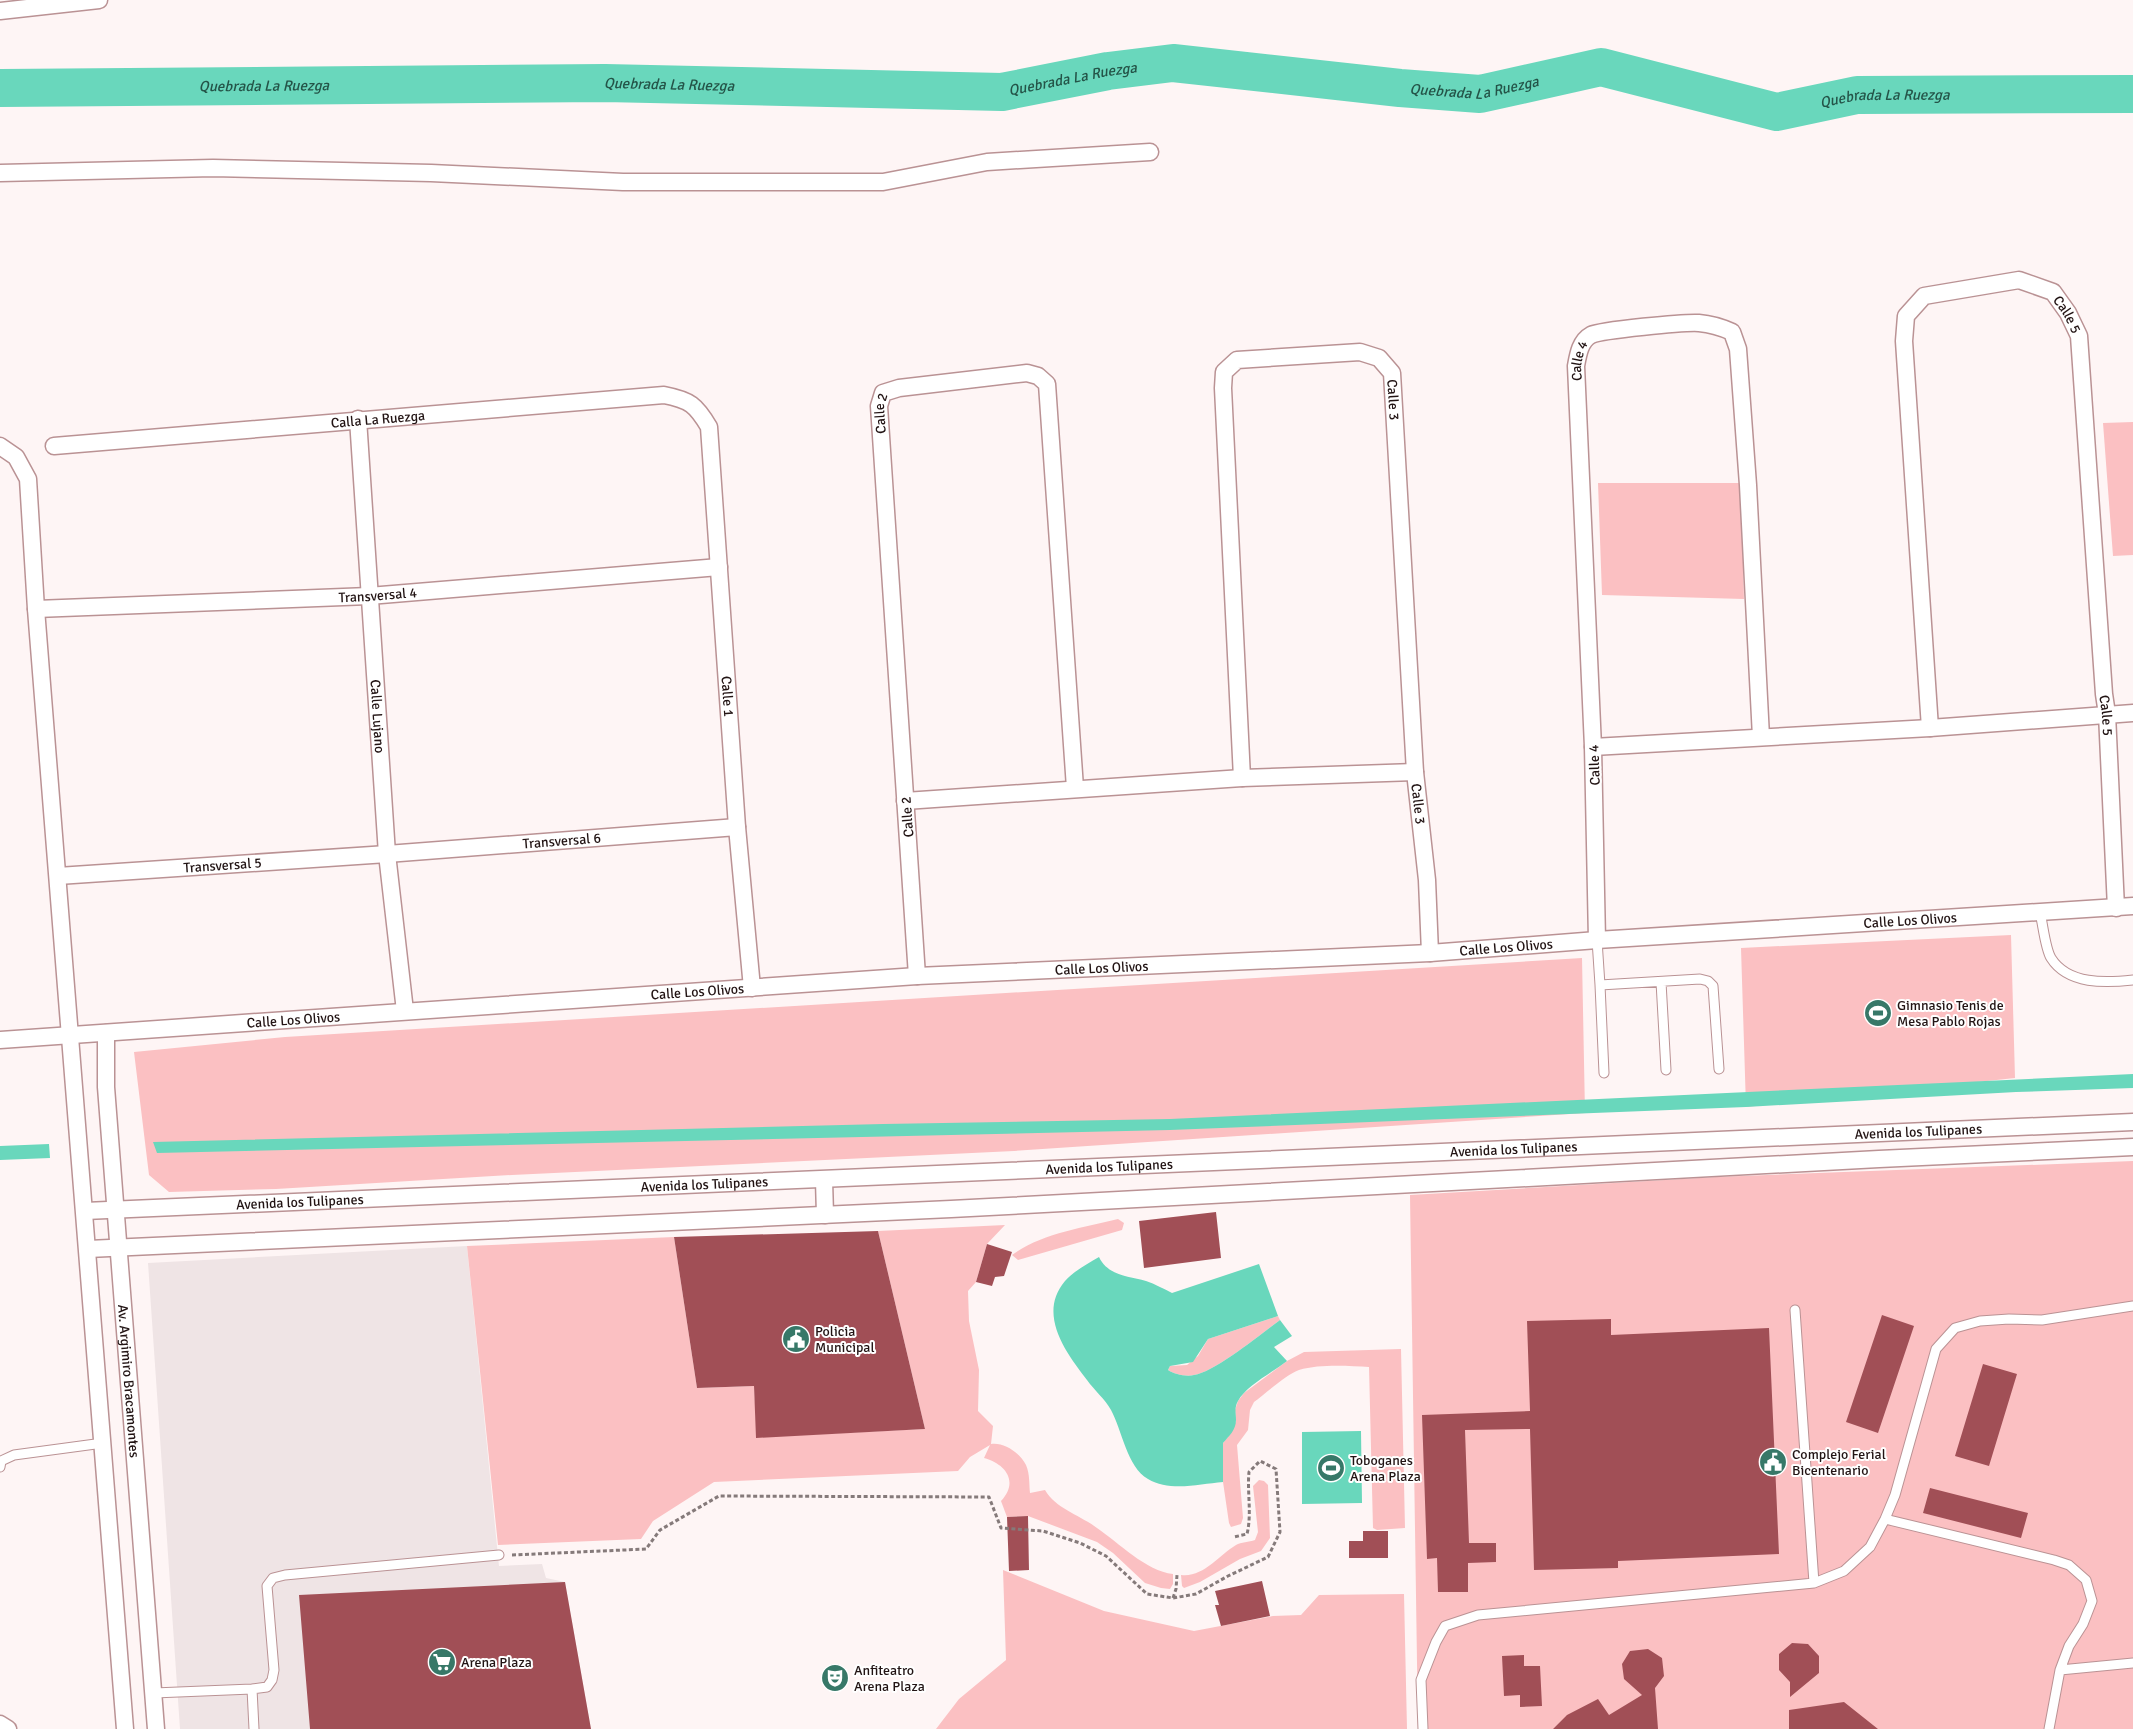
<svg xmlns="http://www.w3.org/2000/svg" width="2133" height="1729" font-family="Signika,sans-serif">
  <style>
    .built { fill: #efe4e5 }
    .green { fill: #fbc0c2 }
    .water { fill: #69d7bc }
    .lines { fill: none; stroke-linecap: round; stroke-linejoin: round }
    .river { stroke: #69d7bc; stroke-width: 38 }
    .building { fill: #a14f56 }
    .service-casing { stroke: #ba9294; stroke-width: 11 }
    .minor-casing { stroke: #ba9294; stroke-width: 19 }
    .path { stroke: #857a7a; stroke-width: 3; stroke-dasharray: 4 2.5; stroke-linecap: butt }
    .service { stroke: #fff; stroke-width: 9 }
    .minor { stroke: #fff; stroke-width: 16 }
    .labels { text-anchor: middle; stroke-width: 4; stroke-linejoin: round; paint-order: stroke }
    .street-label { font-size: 14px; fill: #221414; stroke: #fff }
    .poi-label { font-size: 14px; fill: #221414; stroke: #fff; text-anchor: start }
    .water-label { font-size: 15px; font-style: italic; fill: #245448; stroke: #fff }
  </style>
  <rect width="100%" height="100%" fill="#fef5f5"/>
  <path class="built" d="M467 1246 499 1566 542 1564 546 1578 565 1582 591 1729H180L148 1263Z"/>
  <path class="green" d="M2133 422V555L2113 556 2103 423Z
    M1598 483H1741L1744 599 1602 595Z
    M2011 935 2015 1078 1746 1107 1741 948Z
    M1582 958 1585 1113 1014 1151 512 1175 276 1189 169 1192 149 1175 134 1052 285 1037Z
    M2133 1161V1729H1418L1410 1195 1716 1177Z
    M1118 1219 1124 1223 1122 1230 1018 1260 1012 1255C1042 1233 1083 1228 1118 1219Z
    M1005 1225 987 1244 976 1282 968 1291 969 1321 979 1370 978 1411 993 1426 991 1444C1004 1442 1020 1453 1026 1465 1030 1474 1029 1484 1030 1493L1045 1490C1056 1509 1080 1515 1097 1528 1119 1543 1146 1571 1173 1574V1584L1170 1589 1161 1588 1145 1583 1113 1553 1097 1542 1028 1516 1007 1517 1001 1501C1019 1482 1006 1464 984 1458L990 1445 970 1457 958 1471 714 1482 653 1521 641 1539 498 1545 467 1246 674 1237 697 1388 754 1386 757 1437 925 1429 878 1231Z
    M1278 1316 1280 1320C1261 1334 1215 1372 1194 1375 1186 1377 1174 1374 1168 1370L1170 1366 1187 1365 1198 1356 1208 1339Z
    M1401 1349 1405 1528 1377 1530 1373 1528 1369 1367C1348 1366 1320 1364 1299 1370 1287 1374 1265 1394 1254 1402L1250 1410 1248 1430 1237 1445 1243 1518 1241 1524 1231 1527 1229 1523 1223 1482V1443L1228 1437 1236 1421 1235 1410 1238 1401 1244 1393 1287 1361 1304 1352Z
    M1259 1480 1264 1481 1268 1485 1270 1538 1261 1551 1240 1559 1200 1582 1184 1588 1182 1586 1181 1575C1203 1578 1219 1555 1236 1545 1241 1542 1249 1542 1255 1540L1258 1532 1253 1486Z
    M1003 1570 1104 1611 1194 1631 1273 1616 1301 1615 1319 1595 1404 1594 1407 1729H936L959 1699 1006 1660Z"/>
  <path class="water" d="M2133 1074V1088L2016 1092 1746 1107 1170 1130 157 1153 153 1142 883 1124 1170 1119Z
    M49 1144 50 1158 0 1160V1146Z
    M1099 1257C1108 1276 1129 1276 1146 1281 1155 1284 1164 1289 1172 1293L1259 1264 1278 1316 1208 1339 1193 1362 1170 1366 1168 1370C1174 1374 1186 1377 1194 1375 1215 1372 1261 1334 1280 1320L1292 1336 1274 1347 1287 1361C1273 1372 1246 1386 1238 1401 1234 1408 1236 1413 1236 1420 1236 1430 1229 1436 1223 1443V1482C1199 1484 1170 1492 1148 1479 1127 1467 1122 1430 1111 1410 1105 1399 1094 1390 1087 1380 1066 1353 1037 1314 1065 1281 1074 1271 1087 1264 1099 1257Z
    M1361 1431 1362 1503 1302 1504V1432Z"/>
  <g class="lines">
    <path class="river" id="s1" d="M0 88 605 83 1002 92 1108 71 1173 63 1400 88 1480 94 1601 67 1777 112 1857 95 2133 94"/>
  </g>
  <path class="building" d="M1216 1212 1221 1258 1144 1268 1139 1221Z
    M878 1231 925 1429 756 1438 754 1386 697 1388 674 1237Z
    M987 1244 1012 1252 1004 1276 995 1277 992 1286 976 1282Z
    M1882 1315 1914 1326 1878 1433 1846 1422Z
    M1611 1319V1335L1769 1328 1779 1554 1618 1561V1568L1534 1570 1530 1429 1465 1430 1469 1543H1496V1562L1468 1563V1592H1438L1437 1558 1427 1559 1422 1415 1530 1411 1527 1321Z
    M1983 1364 2017 1374 1989 1466 1955 1456Z
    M1930 1488 2028 1513 2021 1538 1923 1513Z
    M1028 1516 1029 1570 1009 1571 1007 1517Z
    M1363 1531H1388V1558H1349V1541H1363Z
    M1262 1581 1270 1616 1221 1626 1215 1605H1219L1215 1591Z
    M565 1582 591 1729H310L299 1595Z
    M1792 1643 1808 1644 1819 1656V1673L1790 1697V1682L1779 1670V1654Z
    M1648 1649 1662 1658 1664 1676 1655 1688 1658 1729H1553L1567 1715 1598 1699 1609 1715 1642 1695 1624 1679 1622 1664 1630 1651Z
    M1524 1655V1666H1540L1542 1706 1520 1707V1695L1504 1696 1502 1656Z
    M1844 1702 1878 1729H1789V1710Z"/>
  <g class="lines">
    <g class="service-casing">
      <path id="service" d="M2040 913C2043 924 2045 948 2051 958 2068 985 2106 983 2133 980
        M1597 940 1600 985
        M1661 982 1666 1070
        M1604 1073 1600 985 1700 979 1708 981 1713 986 1719 1069
        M1795 1310 1814 1583
        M0 1467 1 1461 14 1455 103 1443
        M1885 1519 2054 1560 2069 1565 2086 1580 2092 1601 2083 1624 2069 1646 2060 1670 2049 1729
        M2060 1670 2133 1663
        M252 1689 254 1729
        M154 1693 252 1689 267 1687 272 1680 274 1670 267 1586 273 1578 285 1575 499 1555
        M1423 1729 1421 1680 1436 1642 1445 1626 1478 1615 1814 1583 1844 1571 1870 1547 1885 1519 1895 1495 1936 1349 1955 1328 1980 1321 2009 1319 2042 1320 2133 1306"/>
    </g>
    <g class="minor-casing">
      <g id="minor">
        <path d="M0 11 99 0"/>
        <path d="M0 173 213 168 431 173 623 182H883L987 162 1150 152"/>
        <path id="s2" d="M358 419 387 854 405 1011"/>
        <path d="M0 446 16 457 28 479 36 609 125 1729"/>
        <path id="s3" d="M54 446 664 395C690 400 696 405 709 427L737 827 752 988"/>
        <path id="s4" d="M36 609 369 596 719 567"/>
        <path id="s5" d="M1930 728 1904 341 1906 316 1924 296 2019 280 2053 292 2068 313 2079 336 2104 694 2107 714 2116 908"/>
        <path d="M1593 747 1930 728 2133 713"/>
        <path id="s6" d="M1242 778 1223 388 1224 372 1237 360 1360 352 1379 358 1392 373 1415 772 1427 880 1430 953"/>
        <path d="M905 801 1242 778 1415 772"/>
        <path id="s7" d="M58 876 387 854 737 827"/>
        <path id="s8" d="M1597 940 1593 747 1576 366C1578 355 1580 341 1591 335 1601 330 1685 322 1699 323 1711 324 1721 327 1732 332L1738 349 1748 485 1761 737"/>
        <path id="s9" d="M917 976 879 406 883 393 899 388 1027 373 1038 376 1047 384 1075 788"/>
        <path id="s10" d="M106 1033V1087L156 1729"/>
        <path id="s11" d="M0 1040 917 976 1430 953 1597 940 2133 906"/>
        <path d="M824 1180 825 1215"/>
        <path id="s12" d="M85 1211 2133 1122"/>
        <path d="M88 1249 951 1209 1879 1159 2133 1147"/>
        <path d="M0 1724 8 1729"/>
      </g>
    </g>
    <path class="path" d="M512 1555 646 1549 660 1530 719 1496 989 1497 1001 1528 1043 1531 1080 1543 1106 1556 1147 1594 1173 1598 1196 1594 1228 1576 1268 1557 1280 1532 1276 1469 1260 1461 1249 1472C1247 1492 1252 1514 1247 1534L1234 1537
      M1173 1598 1176 1589 1177 1575"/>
    <use href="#service" class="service"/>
    <use href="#minor" class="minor"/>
  </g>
  <defs>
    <g id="stadium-disc" transform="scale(1.4375)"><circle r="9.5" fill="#377868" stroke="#fff"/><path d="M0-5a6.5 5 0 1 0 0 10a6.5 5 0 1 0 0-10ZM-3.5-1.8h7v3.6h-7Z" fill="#fff"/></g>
    <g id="civic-disc" transform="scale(1.4375)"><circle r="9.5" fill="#377868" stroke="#fff"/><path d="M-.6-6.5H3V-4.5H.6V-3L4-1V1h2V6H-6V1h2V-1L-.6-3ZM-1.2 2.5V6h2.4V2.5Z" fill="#fff"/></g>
    <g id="supermarket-disc" transform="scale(1.4375)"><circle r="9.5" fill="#377868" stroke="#fff"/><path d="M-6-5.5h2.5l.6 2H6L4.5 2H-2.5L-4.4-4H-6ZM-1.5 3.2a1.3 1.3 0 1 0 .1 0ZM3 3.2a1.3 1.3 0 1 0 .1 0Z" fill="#fff"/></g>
    <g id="theatre-disc" transform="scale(1.4375)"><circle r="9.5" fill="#377868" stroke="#fff"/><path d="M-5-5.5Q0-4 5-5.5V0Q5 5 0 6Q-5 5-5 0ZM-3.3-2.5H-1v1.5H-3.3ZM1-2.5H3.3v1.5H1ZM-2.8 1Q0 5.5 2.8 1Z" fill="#fff"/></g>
  </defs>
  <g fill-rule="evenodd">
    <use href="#stadium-disc" x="1878" y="1013"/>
    <use href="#civic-disc" x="796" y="1339"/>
    <use href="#civic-disc" x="1773" y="1462"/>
    <use href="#stadium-disc" x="1331" y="1468"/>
    <use href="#supermarket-disc" x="442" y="1662"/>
    <use href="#theatre-disc" x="835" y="1678"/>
  </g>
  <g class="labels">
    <g class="street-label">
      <text dy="5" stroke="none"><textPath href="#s5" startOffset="599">Calle 5</textPath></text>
      <text dy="5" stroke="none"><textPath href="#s8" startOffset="580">Calle 4</textPath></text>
      <text dy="5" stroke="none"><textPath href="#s6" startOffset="614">Calle 3</textPath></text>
      <text dy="5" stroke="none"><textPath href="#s9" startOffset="564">Calle 2</textPath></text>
      <text dy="5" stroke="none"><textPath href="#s3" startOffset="325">Calla La Ruezga</textPath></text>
      <text dy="5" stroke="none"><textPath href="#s4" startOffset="342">Transversal 4</textPath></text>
      <text dy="5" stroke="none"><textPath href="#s3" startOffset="940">Calle 1</textPath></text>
      <text dy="5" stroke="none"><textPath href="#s5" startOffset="1004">Calle 5</textPath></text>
      <text dy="5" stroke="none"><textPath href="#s2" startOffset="298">Calle Lujano</textPath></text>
      <text transform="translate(1594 765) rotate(-92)" y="5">Calle 4</text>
      <text dy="5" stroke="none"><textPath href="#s6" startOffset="1019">Calle 3</textPath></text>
      <text transform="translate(907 817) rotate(-94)" y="5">Calle 2</text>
      <text dy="5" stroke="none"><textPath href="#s7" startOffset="505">Transversal 6</textPath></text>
      <text dy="5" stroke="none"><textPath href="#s7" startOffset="165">Transversal 5</textPath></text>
      <text dy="5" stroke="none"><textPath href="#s11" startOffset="1914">Calle Los Olivos</textPath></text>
      <text dy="5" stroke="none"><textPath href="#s11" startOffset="1509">Calle Los Olivos</textPath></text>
      <text dy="5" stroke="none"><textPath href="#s11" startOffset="1104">Calle Los Olivos</textPath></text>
      <text dy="5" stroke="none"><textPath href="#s11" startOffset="699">Calle Los Olivos</textPath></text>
      <text dy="5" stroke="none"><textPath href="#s11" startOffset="294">Calle Los Olivos</textPath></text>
      <text dy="5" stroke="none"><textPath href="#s12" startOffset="1835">Avenida los Tulipanes</textPath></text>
      <text dy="5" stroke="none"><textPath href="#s12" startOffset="1430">Avenida los Tulipanes</textPath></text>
      <text dy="5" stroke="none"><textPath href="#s12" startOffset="1025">Avenida los Tulipanes</textPath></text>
      <text dy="5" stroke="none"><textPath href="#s12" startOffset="620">Avenida los Tulipanes</textPath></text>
      <text dy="5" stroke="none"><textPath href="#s12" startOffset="215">Avenida los Tulipanes</textPath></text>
      <text dy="5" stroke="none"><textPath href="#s10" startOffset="349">Av. Argimiro Bracamontes</textPath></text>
    </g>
    <g class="poi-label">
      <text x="1897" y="1010">Gimnasio Tenis de<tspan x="1897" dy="16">Mesa Pablo Rojas</tspan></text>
      <text x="815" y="1336">Policia<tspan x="815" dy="16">Municipal</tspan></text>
      <text x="1792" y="1459">Complejo Ferial<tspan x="1792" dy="16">Bicentenario</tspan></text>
      <text x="1350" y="1465">Toboganes<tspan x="1350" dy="16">Arena Plaza</tspan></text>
      <text x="461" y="1667">Arena Plaza</text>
      <text x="854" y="1675">Anfiteatro<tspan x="854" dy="16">Arena Plaza</tspan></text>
    </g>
    <g class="water-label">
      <text dy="5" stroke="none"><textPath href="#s1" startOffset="1074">Quebrada La Ruezga</textPath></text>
      <text dy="5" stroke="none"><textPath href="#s1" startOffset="1479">Quebrada La Ruezga</textPath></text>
      <text dy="5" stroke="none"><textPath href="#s1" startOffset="669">Quebrada La Ruezga</textPath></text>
      <text dy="5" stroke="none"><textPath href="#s1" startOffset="264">Quebrada La Ruezga</textPath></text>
      <text dy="5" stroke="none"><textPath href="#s1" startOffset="1899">Quebrada La Ruezga</textPath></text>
    </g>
  </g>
</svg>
